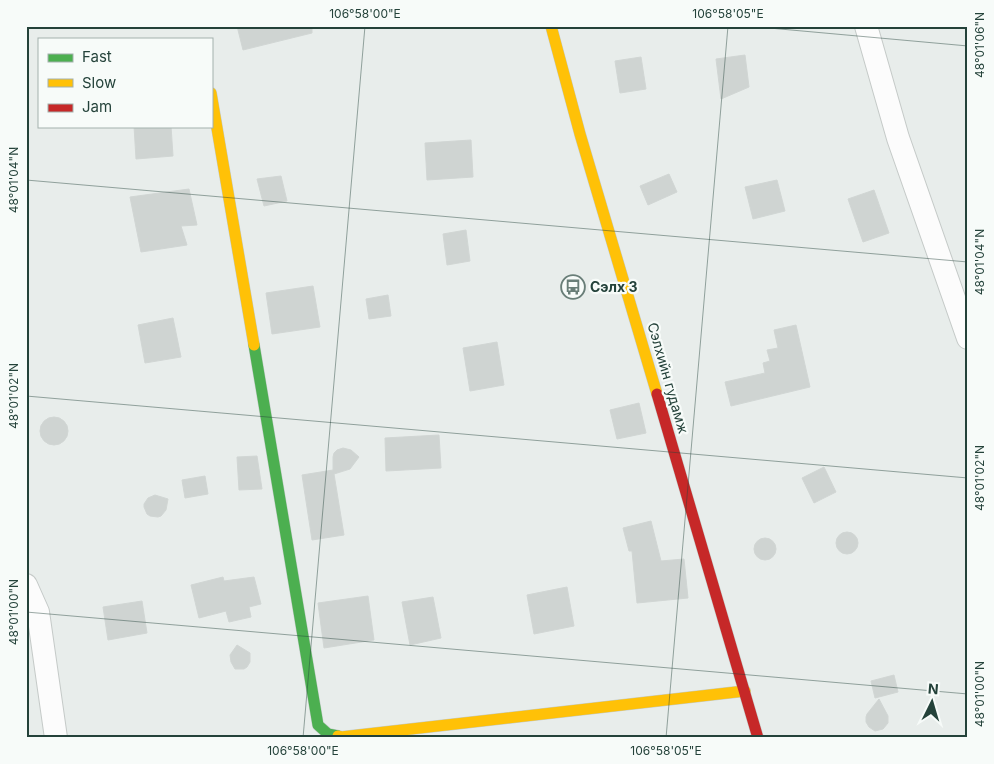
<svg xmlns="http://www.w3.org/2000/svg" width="994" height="764" font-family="Inter,sans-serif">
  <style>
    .building { fill: #cfd4d2; stroke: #d1d6d4 }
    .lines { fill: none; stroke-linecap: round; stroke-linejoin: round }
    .street-casing { stroke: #c5cac8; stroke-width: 24 }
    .fast-casing { stroke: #c3cbc8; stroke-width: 12 }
    .slow-casing { stroke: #c3cbc8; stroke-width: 12 }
    .jam-casing { stroke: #c3cbc8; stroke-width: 12 }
    .street { stroke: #fcfcfc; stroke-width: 22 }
    .fast { stroke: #4caf50; stroke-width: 11 }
    .slow { stroke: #ffc107; stroke-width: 11 }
    .jam { stroke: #c62828; stroke-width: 11 }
    .ticks { fill: none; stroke: #24423a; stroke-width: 1; stroke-opacity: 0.45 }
    .labels { text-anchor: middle; stroke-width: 4.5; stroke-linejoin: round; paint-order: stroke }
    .poi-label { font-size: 14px; font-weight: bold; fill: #24423a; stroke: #f7fbf9; text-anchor: start }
    .street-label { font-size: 14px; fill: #24423a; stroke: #f7fbf9 }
    .neatline { fill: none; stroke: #24423a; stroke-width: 2 }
    .ticks-label { font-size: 12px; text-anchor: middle; fill: #24423a }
  </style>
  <rect width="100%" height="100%" fill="#e8edeb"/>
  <path class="building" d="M237 26H312V33L243 50Z
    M745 55 749 87 721 99 716 59Z
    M641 57 646 89 620 93 615 61Z
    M134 126H171L173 156 136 159Z
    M471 140 473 177 427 180 425 143Z
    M669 174 677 192 648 205 640 186Z
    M281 176 287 201 264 206 257 179Z
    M777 180 785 211 753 219 745 187Z
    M189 189 197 225 181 226 187 245 141 252 130 197Z
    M874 190 889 233 863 242 848 199Z
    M466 230 470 261 447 265 443 234Z
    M313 286 320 327 272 334 266 293Z
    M388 295 391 316 369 319 366 299Z
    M173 318 181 357 145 363 138 325Z
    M796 325 810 387 731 406 725 382 765 373 763 363 770 361 767 350 778 348 774 330Z
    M497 342 504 385 470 391 463 348Z
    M639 403 646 433 617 439 610 410Z
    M40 431a14 14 0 1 1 28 0a14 14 0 1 1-28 0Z
    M439 435 441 468 386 471 385 438Z
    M343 448 351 450 359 457 350 469 334 474 344 535 312 540 302 475 333 470V457L334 453 337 450Z
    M257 456 262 489 239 490 237 457Z
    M824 467 836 492 814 503 802 478Z
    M205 476 208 494 185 498 182 480Z
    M155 495 168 499 166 510 161 516 158 517 150 516 147 514 144 507V504L148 498Z
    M651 521 661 561 684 559 688 598 637 603 632 551H629L623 528Z
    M836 543a11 11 0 1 1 22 0a11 11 0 1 1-22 0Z
    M754 549a11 11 0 1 1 22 0a11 11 0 1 1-22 0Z
    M223 577 224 581 254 577 261 604 249 607 251 617 229 622 226 611 199 618 191 585Z
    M567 587 574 626 534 634 527 595Z
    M368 596 374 640 324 648 318 603Z
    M433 597 441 638 410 645 402 602Z
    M142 601 147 633 108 640 103 607Z
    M237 645 250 653V662L247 667 244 669H235L231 662 230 655Z
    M894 675 898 692 875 698 871 681Z
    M879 699 888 716V723L883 729 875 731 869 727 866 722V717L867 714Z"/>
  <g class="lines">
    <g class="street-casing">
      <path id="street" d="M866 26 898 138 968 338
        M26 585 38 612 56 738"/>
    </g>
    <g class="fast-casing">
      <path id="fast" d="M254 345 318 725 328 734 338 736"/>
    </g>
    <g class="slow-casing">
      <path id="slow" d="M551 26 580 134 657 394
        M211 93 254 345
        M338 736 341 737 745 691"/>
    </g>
    <g class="jam-casing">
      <path id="jam" d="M657 394 758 738"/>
    </g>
    <use href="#street" class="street"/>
    <use href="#fast" class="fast"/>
    <use href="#slow" class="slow"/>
    <use href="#jam" class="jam"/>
  </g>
  <path class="ticks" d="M747 26 968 46M26 180 968 262M26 396 968 478M26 612 968 694M303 738 365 26M666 738 728 26"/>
  <defs>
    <g id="bus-ring" transform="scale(1.25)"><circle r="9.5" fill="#f7fbf9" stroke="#697e78" stroke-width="1.5"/><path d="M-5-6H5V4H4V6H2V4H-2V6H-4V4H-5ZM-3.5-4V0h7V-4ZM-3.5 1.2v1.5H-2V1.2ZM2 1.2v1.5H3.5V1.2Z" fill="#697e78"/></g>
  </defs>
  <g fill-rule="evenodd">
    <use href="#bus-ring" x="573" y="287"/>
  </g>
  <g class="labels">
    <g class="poi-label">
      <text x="590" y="292">Сэлх 3</text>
    </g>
    <g class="street-label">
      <text transform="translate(668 378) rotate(74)" y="5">Сэлхийн гудамж</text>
    </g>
  </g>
  <rect width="994" height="764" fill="none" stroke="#f7fbf9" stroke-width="55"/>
  <rect x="38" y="38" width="175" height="90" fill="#f7fbf9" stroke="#a3b1ad"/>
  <rect x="48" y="54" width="25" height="8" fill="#4caf50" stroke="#a3b1ad"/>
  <text x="82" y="62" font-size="15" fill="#24423a">Fast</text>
  <rect x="48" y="79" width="25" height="8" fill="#ffc107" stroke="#a3b1ad"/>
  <text x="82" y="88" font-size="15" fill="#24423a">Slow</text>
  <rect x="48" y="104" width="25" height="8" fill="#c62828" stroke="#a3b1ad"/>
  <text x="82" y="112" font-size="15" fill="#24423a">Jam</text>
  <g transform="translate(932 702) rotate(5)" stroke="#f7fbf9" stroke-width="4" paint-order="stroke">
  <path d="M0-4L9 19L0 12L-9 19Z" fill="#24423a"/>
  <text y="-8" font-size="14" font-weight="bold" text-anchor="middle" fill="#24423a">N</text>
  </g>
  <rect x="28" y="28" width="938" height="708" class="neatline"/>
  <g class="ticks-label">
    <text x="365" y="18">106°58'00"E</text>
    <text x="728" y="18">106°58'05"E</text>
    <text transform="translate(980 45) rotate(-90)" y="4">48°01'06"N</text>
    <text transform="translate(14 180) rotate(-90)" y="4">48°01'04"N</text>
    <text transform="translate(980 262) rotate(-90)" y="4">48°01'04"N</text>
    <text transform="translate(14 396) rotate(-90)" y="4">48°01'02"N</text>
    <text transform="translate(980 478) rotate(-90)" y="4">48°01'02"N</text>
    <text transform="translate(14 612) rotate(-90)" y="4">48°01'00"N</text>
    <text transform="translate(980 694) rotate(-90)" y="4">48°01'00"N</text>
    <text x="303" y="755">106°58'00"E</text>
    <text x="666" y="755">106°58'05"E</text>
  </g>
</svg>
